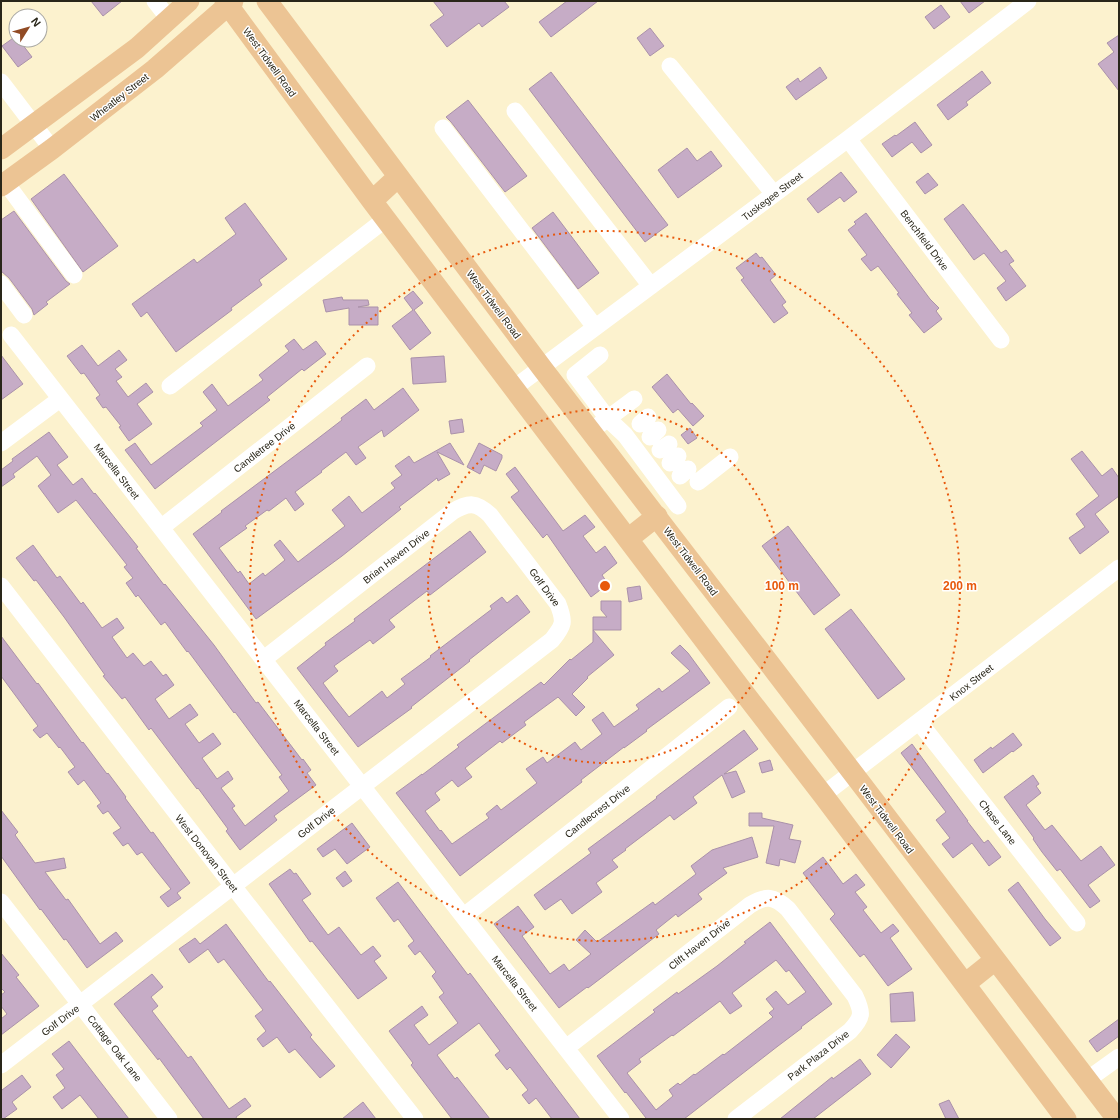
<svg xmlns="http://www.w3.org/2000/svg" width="1120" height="1120" font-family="Helvetica,sans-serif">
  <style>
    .building { fill: #c6acc6; stroke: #aa91aa; fill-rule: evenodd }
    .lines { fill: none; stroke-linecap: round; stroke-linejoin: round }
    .minor { stroke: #fff; stroke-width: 17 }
    .major { stroke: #ecc494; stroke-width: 21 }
    .ring { fill: none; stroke: #e8590c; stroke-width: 2; stroke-dasharray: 2 4 }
    .labels { text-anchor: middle; stroke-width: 3; stroke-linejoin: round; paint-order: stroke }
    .street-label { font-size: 10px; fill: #292619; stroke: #fff }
    .centre { fill: #e8590c; stroke: #fff; stroke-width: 2 }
    .ring-label { font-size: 12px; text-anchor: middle; font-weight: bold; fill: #e8590c; stroke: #fff; stroke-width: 3; stroke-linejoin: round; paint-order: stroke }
  </style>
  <rect width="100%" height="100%" fill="#fcf2ce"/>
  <path class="building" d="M91 1H122L103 16Z
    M433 1H504L509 7 482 27 479 23 447 47 430 25 444 15Z
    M567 1H598L551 37 539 22Z
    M960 1H985L969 13Z
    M941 5 950 17 934 29 925 17Z
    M650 28 664 46 650 56 637 38Z
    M1119 35V91L1098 64 1114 52 1107 43Z
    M16 36V40H19L32 57 18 67 2 46Z
    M820 67 827 78 796 100 786 87 798 78 800 82Z
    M982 71 991 83 966 102 968 105 948 120 937 105Z
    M551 72 668 225 645 242 529 89Z
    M468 100 527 176 505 192 451 122 446 117Z
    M915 122 932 145 921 153 912 142 892 157 882 144 895 135 896 136Z
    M687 148 697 161 711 151 722 166 678 198 658 170Z
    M841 172 857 192 844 202 840 197 818 213 807 199Z
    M928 173 938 185 925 194 916 182Z
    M64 174 118 246 83 272 31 199Z
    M245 203 287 259 259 280 262 285 231 308 232 310 176 352 147 312 141 317 132 304 194 259 197 263 236 234 225 218Z
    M963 204 1001 253 1006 250 1014 261 1009 264 1026 286 1006 301 997 288 1006 281 984 253 974 260 944 219Z
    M14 211 66 281 70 284 46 302 48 304 34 315 32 309 9 278 1 271V220Z
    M553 212 599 273 578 289 532 228Z
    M866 213 930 299 939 308 936 311 942 319 924 333 909 315 912 313 897 294 899 293 878 266 871 271 861 259 867 255 848 230 856 224 854 222Z
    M756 253 760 258 762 257 776 275 770 280 786 302 782 305 788 313 774 323 741 280 744 278 736 268Z
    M413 291 423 303 414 310 431 333 410 350 392 326 413 310 404 298Z
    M342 297 343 300H368L369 305 358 307H378V325H349V308L326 312 323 300Z
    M294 339 303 350 316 341 326 354 304 371 302 369 267 397 270 400 155 489 125 450 135 443 151 465 203 426 200 423 217 410 203 392 212 384 228 406 263 380 259 375 289 351 285 346Z
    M82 345 98 366 119 350 127 360 115 369 122 377 116 381 128 397 146 383 153 392 137 404 152 424 129 441 119 427 121 426 106 407 103 408 96 398 100 395 84 373 81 374 67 356Z
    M1 355 23 384 1 400Z
    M444 356 446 382 413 384 411 358Z
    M667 374 691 404 692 403 704 416 693 426 678 409 673 413 652 387Z
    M403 388 419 410 384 437 382 430 358 447 366 458 356 465 346 452 321 471 322 472 295 492 304 504 295 511 286 498 269 511 267 510 245 526 247 528 219 548 238 573 240 571 249 584 263 573 265 576 285 560 274 545 280 540 298 562 345 526 332 510 349 496 362 513 395 488 391 483 402 475 395 466 409 456 414 463 450 443 464 465 437 452 450 474 438 481 437 478 399 507 401 509 342 556 256 619 193 534 222 512 221 511 312 443 342 420 341 418 366 399 374 410Z
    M462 419 464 432 451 434 449 421Z
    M690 428 697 438 688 444 681 435Z
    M49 432 68 457 57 465 73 485 82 478 94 494 95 493 138 547 136 548 164 585 165 584 214 645 256 703 258 702 302 760 303 759 311 770 307 773 316 785 274 816 277 820 240 850 226 831 228 829 198 788 197 789 151 728 149 730 125 697 122 699 103 676 105 675 64 617 36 580 34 581 16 558 33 545 57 578 60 576 81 604 83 602 102 628 117 618 124 628 112 637 127 658 133 653 144 666 151 661 163 676 166 674 174 685 155 699 169 719 190 704 198 715 185 724 199 743 213 733 221 744 202 758 217 779 228 771 233 779 221 788 235 806 232 808 245 826 289 791 279 777 282 775 235 712 234 713 188 651 187 652 165 622 161 625 138 595 136 597 126 583 133 578 124 567 127 565 76 500 58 513 38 486 51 475 37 456 13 474 15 477 1 487V470L13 461 12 459Z
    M479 443 502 455V458L496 471 484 465 480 474 467 467Z
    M1082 451 1102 476 1112 468 1119 478V496L1095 514 1109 532 1080 554 1069 538 1085 527 1076 514 1099 496 1071 459Z
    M515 467 563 531 585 515 595 527 583 536 596 553 605 546 617 563 602 575 608 584 591 597 547 534 543 538 511 497 519 491 506 474Z
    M788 526 840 595 814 615 762 546Z
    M470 531 486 552 430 595 427 591 389 620 395 627 373 644 370 640 334 666 338 671 323 683 334 698 349 717 382 691 387 698 405 684 401 679 431 657 430 656 492 609 490 606 502 597 507 603 517 595 530 612 469 660 470 661 411 707 412 708 358 747 297 668 326 645 325 643 355 621 354 619Z
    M640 586 642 599 629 602 627 588Z
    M601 601H621V630H593L614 655 587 677 588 678 572 694 585 707 576 716 558 697 524 722 526 725 502 743 500 741 465 768 472 777 458 787 452 780 435 793 440 800 425 811 440 831 441 830 452 844 489 818 486 814 497 805 501 810 537 783 526 769 543 757 547 763 575 742 581 750 602 734 592 720 603 712 614 727 639 709 636 705 659 688 662 692 690 671 671 653 680 645 688 653 710 683 646 730 647 731 624 748V747L581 780 582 782 460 876 396 793 422 774V775L459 747 457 745 541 682 544 685 570 659 571 660 593 642V617H607L601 610Z
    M851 609 905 679 878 699 825 629Z
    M1 636 37 684 38 683 82 743 83 742 107 774 108 773 126 797 125 798 151 833 153 832 190 883 177 893 181 898 168 907 160 897 171 889 155 869 142 852 137 855 128 843 123 846 113 833 121 828 108 811 103 814 97 806 101 803 84 780 78 785 68 772 75 767 60 747 59 748 47 733 40 738 33 730 38 726 1 676Z
    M744 730 758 749 724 774 736 771 745 792 732 798 722 775 693 797 697 803 674 820 670 815 625 849 626 850 612 860 618 867 596 883 602 892 572 914 561 899 545 910 534 895 591 853 588 849 657 798 656 797Z
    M1013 733 1022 745 1013 752 1012 751 983 773 974 760 991 747 992 749Z
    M912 744 968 821H967L984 843 988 840 1001 857 989 866 972 843 953 858 942 844 950 838 936 820 946 812 901 753Z
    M770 760 773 770 762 773 759 763Z
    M1033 775 1039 784 1036 786 1041 793 1026 805 1045 830 1052 825 1081 861 1101 846 1115 865 1088 885 1100 901 1090 908 1060 869 1057 871 1042 852 1033 839 1034 838 1004 797Z
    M1 810 18 832 15 835 35 863 64 858 66 868 45 872 66 900 68 899 100 944 116 932 123 941 87 968 66 939 64 940 41 909 40 910 1 856Z
    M749 813H762V818L793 825 789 839 801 841 795 863 780 859 779 866 766 863 774 826H749Z
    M352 823 370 847 347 864 335 849 323 857 317 849Z
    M752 837 758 857 723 868 727 873 698 894 702 899 678 917 676 914 656 930 659 934 588 988 587 987 559 1008 494 924 518 906 534 927 522 936 550 974 564 964 569 971 591 954 576 940 585 930 597 942 653 902 655 905 696 874 691 866 712 850Z
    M823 857 843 884 856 874 865 885 855 892 867 907 863 910 881 933 893 924 899 931 890 938 912 969 888 986 864 954 860 957 830 919 835 914 803 873Z
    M290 869 294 874 296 873 311 894 302 900 328 935 339 927 361 955 373 946 381 956 374 961 387 978 358 999 312 941 310 942 269 884Z
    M345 871 352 881 343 887 336 878Z
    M398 882 468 975 470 973 580 1119H552L536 1098 529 1104 522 1095 528 1090 510 1067 507 1070 495 1055 500 1051 479 1023 437 1055 455 1079 457 1077 490 1119H452L411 1065 413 1063 389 1031 422 1006 428 1015 414 1025 429 1045 458 1023 439 997 444 993 432 976 436 972 420 951 415 955 408 946 414 941 398 919 394 922 376 898Z
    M1018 882 1045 919 1061 938 1050 946 1008 890Z
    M770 922 832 1004 801 1027 802 1028 778 1046 684 1119H644L646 1118 626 1092 625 1093 597 1056 655 1012 653 1010 677 992 678 994 717 966 746 943 744 942ZM776 960 786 972 789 970 806 992 788 1005 776 991 766 999 774 1009 769 1013 773 1017 724 1055 723 1054 695 1075 694 1074 680 1085 678 1083 669 1090 673 1096 656 1110 627 1073 641 1062 639 1059 672 1035 673 1036 720 1001 730 1014 742 1006 732 993Z
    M226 924 269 982 270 981 312 1035 310 1037 335 1066 320 1078 295 1049 289 1053 277 1037 263 1047 257 1039 266 1031 255 1016 263 1010 224 959 218 963 208 949 189 963 179 949 195 938 200 944Z
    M1 953 19 975 16 977 39 1006 1 1035V1019L7 1014 1 1006V995L5 992 1 988Z
    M152 974 163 987 151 997 158 1006 152 1011 188 1058 191 1056 229 1109 245 1098 251 1106 236 1117 237 1119H204L159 1058 158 1060 114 1004Z
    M913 992 915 1021 891 1022 890 994Z
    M1119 1019V1036L1097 1052 1089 1041Z
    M896 1034 910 1047 891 1068 877 1055Z
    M69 1041 92 1071 129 1119H99L80 1095 62 1109 53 1097 65 1088 56 1075 64 1069 52 1054Z
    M860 1059 871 1074 813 1119H780L832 1077 833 1079Z
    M22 1075 31 1087 12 1102 17 1109 3 1119H1V1088L2 1090Z
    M949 1100 959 1119H946L939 1104Z
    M363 1102 376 1119H342Z"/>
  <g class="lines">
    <path class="minor" d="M155 1 169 19
      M670 66 774 194
      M1 82 52 149
      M515 111 651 286
      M443 128 595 327
      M848 139 1001 340
      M6 183 74 275
      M1 284 24 315
      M11 335 621 1119
      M600 355 575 375 608 419 625 435 678 506
      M170 386 387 218
      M514 388 848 139 1028 1
      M640 424 648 417
      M599 425 634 399
      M650 437 658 430
      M1 443 60 399
      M660 450 669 444
      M670 463 678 456
      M680 476 688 469
      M698 482 730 457
      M162 527 367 366
      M1 586 233 886 415 1119
      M919 722 1077 923
      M823 795 1119 568
      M1 902 169 1119
      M464 916 729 707
      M566 1048 750 905C766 895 774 896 788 909L855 996C863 1013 863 1017 850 1031L736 1119
      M1 1065 552 640C564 625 565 622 558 604L490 515C476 502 469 502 452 512L264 659
      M1087 1080 1119 1057"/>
    <path class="major" d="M225 1 372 201 745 694 823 795 1066 1119
      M267 1 542 368 775 671 1117 1119
      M1 149 137 48 189 1
      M1 186 52 149 155 69 233 1
      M372 201 398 177
      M628 539 657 516
      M965 984 995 960"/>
  </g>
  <g class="ring">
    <circle cx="605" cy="586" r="177"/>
    <circle cx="605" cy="586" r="355"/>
  </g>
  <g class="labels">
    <g class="street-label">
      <text transform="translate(270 62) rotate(54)" y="4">West Tidwell Road</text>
      <text transform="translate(119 97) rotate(-38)" y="4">Wheatley Street</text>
      <text transform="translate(772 196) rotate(-37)" y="4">Tuskegee Street</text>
      <text transform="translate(925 240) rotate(53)" y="4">Benchfield Drive</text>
      <text transform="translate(494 304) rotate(53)" y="4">West Tidwell Road</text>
      <text transform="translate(264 447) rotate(-38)" y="4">Candletree Drive</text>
      <text transform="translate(117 471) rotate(52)" y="4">Marcella Street</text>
      <text transform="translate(396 556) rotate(-38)" y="4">Brian Haven Drive</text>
      <text transform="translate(691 561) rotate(53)" y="4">West Tidwell Road</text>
      <text transform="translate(545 587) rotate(54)" y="4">Golf Drive</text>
      <text transform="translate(971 682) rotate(-38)" y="4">Knox Street</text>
      <text transform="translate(317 727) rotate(52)" y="4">Marcella Street</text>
      <text transform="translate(597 811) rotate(-38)" y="4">Candlecrest Drive</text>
      <text transform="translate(887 819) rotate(53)" y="4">West Tidwell Road</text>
      <text transform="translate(316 822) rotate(-38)" y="4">Golf Drive</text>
      <text transform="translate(998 822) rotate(52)" y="4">Chase Lane</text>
      <text transform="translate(207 853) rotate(52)" y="4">West Donovan Street</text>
      <text transform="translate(699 944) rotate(-38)" y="4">Clift Haven Drive</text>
      <text transform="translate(515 983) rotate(52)" y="4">Marcella Street</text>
      <text transform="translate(60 1020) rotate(-37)" y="4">Golf Drive</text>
      <text transform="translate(115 1048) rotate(52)" y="4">Cottage Oak Lane</text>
      <text transform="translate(818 1055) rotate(-38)" y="4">Park Plaza Drive</text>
    </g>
  </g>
  <circle cx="605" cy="586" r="6" class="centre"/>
  <g class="ring-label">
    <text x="782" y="590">100 m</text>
    <text x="960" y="590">200 m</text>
  </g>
  <rect width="1120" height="1120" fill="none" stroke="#292619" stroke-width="4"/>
  <g transform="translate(28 28) rotate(53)"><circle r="19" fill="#ffffff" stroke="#a9a8a3"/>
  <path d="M0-3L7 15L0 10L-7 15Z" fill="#914b24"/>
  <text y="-6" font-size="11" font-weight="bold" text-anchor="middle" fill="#292619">N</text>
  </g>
</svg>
